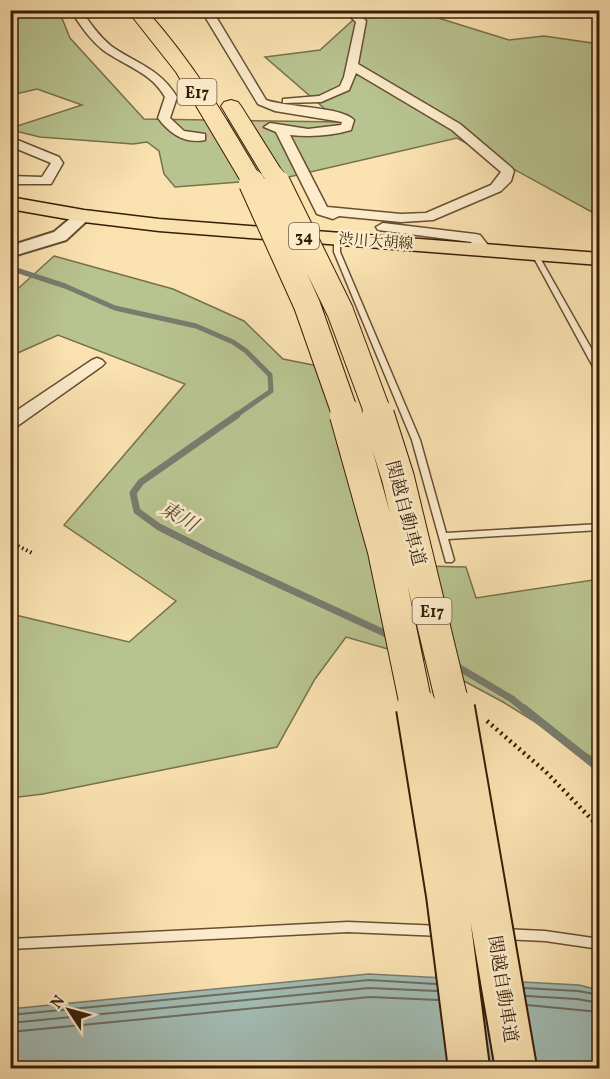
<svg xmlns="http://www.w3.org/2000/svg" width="610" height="1079" font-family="Vollkorn,'Noto Serif JP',serif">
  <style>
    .green { fill: #b8c490; stroke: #78704c; stroke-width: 1.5 }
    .water { fill: #a2bcb5; stroke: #787c6f; stroke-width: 1.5 }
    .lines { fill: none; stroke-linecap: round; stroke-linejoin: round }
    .shore { stroke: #6d6c5e; stroke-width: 2 }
    .stream-far2 { stroke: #787c6f; stroke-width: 5 }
    .stream-far1 { stroke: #787c6f; stroke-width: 7 }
    .stream { stroke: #787c6f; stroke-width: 8 }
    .minor-tunnel { stroke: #d3bb8f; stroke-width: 11; stroke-dasharray: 11 6; stroke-linecap: butt }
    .service-casing { stroke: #684e32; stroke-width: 3 }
    .minor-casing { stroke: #684e32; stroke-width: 3 }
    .tertiary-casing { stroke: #684e32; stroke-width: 4 }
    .primary-casing { stroke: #381d07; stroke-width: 3 }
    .motorway-casing { stroke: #381d07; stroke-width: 2 }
    .path-far1 { stroke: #381d07; stroke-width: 4; stroke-dasharray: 1.5 3; stroke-linecap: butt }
    .path { stroke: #381d07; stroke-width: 4.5; stroke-dasharray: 2 4; stroke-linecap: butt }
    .service { fill: #fceccc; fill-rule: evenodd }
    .minor { fill: #fceccc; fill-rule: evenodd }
    .tertiary { fill: #fceccc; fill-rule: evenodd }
    .primary { fill: #fae2b1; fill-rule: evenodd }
    .motorway { fill: #fae2b1; fill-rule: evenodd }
    .motorway-bridge-far3-casing { stroke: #381d07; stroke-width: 22; stroke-linecap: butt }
    .motorway-bridge-far2-casing { stroke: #381d07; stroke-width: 28; stroke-linecap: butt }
    .motorway-bridge-far1-casing { stroke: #381d07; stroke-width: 34; stroke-linecap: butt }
    .motorway-bridge-casing { stroke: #381d07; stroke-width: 44; stroke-linecap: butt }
    .motorway-bridge-far3 { stroke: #fae2b1; stroke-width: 20 }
    .motorway-bridge-far2 { stroke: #fae2b1; stroke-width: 26 }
    .motorway-bridge-far1 { stroke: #fae2b1; stroke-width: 32 }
    .motorway-bridge { stroke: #fae2b1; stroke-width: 40 }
    .labels { text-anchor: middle; stroke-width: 5; stroke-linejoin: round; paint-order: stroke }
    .far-street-label { font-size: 15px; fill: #381d07; stroke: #fceccc }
    .shield { fill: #fceccc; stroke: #735b42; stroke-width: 1.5 }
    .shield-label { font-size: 16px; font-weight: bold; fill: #381d07 }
    .street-label { font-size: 18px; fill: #381d07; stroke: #fceccc }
    .water-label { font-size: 20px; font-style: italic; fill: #584d3b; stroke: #fceccc }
  </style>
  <rect width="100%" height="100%" fill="#fae2b1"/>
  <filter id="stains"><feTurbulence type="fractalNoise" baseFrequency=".00333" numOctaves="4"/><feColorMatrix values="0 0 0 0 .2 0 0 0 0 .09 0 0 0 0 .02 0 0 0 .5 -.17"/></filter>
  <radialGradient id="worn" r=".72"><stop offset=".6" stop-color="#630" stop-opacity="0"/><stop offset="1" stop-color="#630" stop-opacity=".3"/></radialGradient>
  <path class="green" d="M11 11H59L70 38 144 119 340 122 265 57 320 50 363 11H416L509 40 544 36 599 44V216L457 138 280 179 175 187 164 174 159 151 147 142 133 144 40 137 11 130V128L82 105 37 89 11 95Z
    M54 256 173 289 244 321 283 359 318 366 378 565 466 567 476 598 599 579V762L503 702 423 659 346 637 315 679 277 747 43 794 11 798V614L129 642 176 601 64 525 185 384 58 335 11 356V295Z"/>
  <path class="water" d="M369 974 579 985 599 990V1068H11L10 1009Z"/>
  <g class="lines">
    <path class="shore" d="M524 988 578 991 600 995
      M526 996 577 999 600 1003
      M527 1005 600 1012
      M10 1015 369 980 436 984
      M10 1023 369 988 437 991
      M10 1032 370 997 438 1000"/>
    <path class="stream-far2" d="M10 268 65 286 115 308 196 326 233 342 246 351 270 375 271 391 235 416"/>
    <path class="stream-far1" d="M237 415 141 482 133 493 137 511 159 527 211 553 393 637
      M453 664 512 699 525 710"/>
    <path class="stream" d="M523 708 600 769"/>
    <path class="minor-tunnel" d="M201 137 270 127"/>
    <g class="service-casing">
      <path id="service" d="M337 236 340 238V252L420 440 446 533 600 524V530L448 539 454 560 452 562H446L412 440 334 252V238Z
        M537 256 540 258 600 364V374L596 372 534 258Z
        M348 922 442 926 446 927 448 931 446 935 442 936 348 932 10 949V939Z
        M504 929 545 931 600 939V949L545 941 504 939 500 938 498 934 500 930Z"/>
    </g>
    <g class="minor-casing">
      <path id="minor" d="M70 10H81C90 23 99 36 111 46 137 64 159 68 177 97L170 118 184 131 205 134V140C185 144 170 134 158 118L165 97C151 72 125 66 103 50 89 39 80 24 70 10Z
        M201 10H212L266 100C288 108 340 106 354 120L351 130C331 136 311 137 290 135L327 207 401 214 426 213 491 185 501 172 452 130 356 73 349 90 321 102 283 103V99L319 96 340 86 344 77 356 22 343 10H355L366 21 358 64 460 124 512 168 514 171 511 181 501 191 433 220 401 222 339 216 333 219 317 214 276 132 264 127 270 123 308 129 341 125 342 122 275 111 258 104Z
        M10 137 59 157 63 163 51 184H10V176L42 177 51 163 10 146Z
        M383 223 475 234 480 235 491 249 484 253 479 252 471 242 378 230 376 227Z
        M97 358 102 360 105 363 102 366 16 427 10 428V415L92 360Z"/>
    </g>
    <g class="tertiary-casing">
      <path id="tertiary" d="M84 211 92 216 66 240 10 257V246L54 232 78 212Z"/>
    </g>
    <g class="primary-casing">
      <path id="primary" d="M10 197 84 210 159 219 600 253V265L159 231 84 222 10 209Z"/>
    </g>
    <g class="motorway-casing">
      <path id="motorway" d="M127 10H146C192 61 227 119 261 178L258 183 250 185 242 183 176 72Z
        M231 100 238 102 241 106 285 176 282 181 274 183 266 181 221 106 224 102Z"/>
    </g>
    <path class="path-far1" d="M10 542 34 554"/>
    <path class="path" d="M487 721 546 772 600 828"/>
    <use href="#service" class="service"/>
    <use href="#minor" class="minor"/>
    <use href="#tertiary" class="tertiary"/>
    <use href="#primary" class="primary"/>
    <use href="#motorway" class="motorway"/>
    <g class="motorway-bridge-far3-casing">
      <path id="motorway-bridge-far3" d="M274 176 278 184
        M250 178 253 184"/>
    </g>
    <g class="motorway-bridge-far2-casing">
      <path id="motorway-bridge-far2" d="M252 183 307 305 346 416
        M277 183 340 311 379 416"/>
    </g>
    <g class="motorway-bridge-far1-casing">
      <path id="motorway-bridge-far1" d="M346 415 384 551 417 710
        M378 415 398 478 454 710"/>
    </g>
    <g class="motorway-bridge-casing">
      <path id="motorway-bridge" d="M417 708 447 895 469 1068
        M454 708 516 1068"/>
    </g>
    <use href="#motorway-bridge-far3" class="motorway-bridge-far3"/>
    <use href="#motorway-bridge-far2" class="motorway-bridge-far2"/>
    <use href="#motorway-bridge-far1" class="motorway-bridge-far1"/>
    <use href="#motorway-bridge" class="motorway-bridge"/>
  </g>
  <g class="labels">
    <g class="far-street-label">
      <text transform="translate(376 241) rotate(4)" y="5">渋川大胡線</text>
    </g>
    <g class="shield">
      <rect x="177.5" y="79" width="39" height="26" rx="4.5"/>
      <rect x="289" y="223" width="30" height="26" rx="4.5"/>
      <rect x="412.5" y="598" width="39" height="26" rx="4.5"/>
    </g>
    <g class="shield-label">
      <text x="197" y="98">E17</text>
      <text x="304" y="242">34</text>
      <text x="432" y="617">E17</text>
    </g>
    <g class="street-label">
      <text transform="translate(406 513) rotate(75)" y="6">関越自動車道</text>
      <text transform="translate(503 989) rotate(81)" y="6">関越自動車道</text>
    </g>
    <g class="water-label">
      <text transform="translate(179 516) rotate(30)" y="7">東川</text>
    </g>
  </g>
  <rect width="610" height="1079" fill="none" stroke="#fae2b1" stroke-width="36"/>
  <rect x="12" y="12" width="586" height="1055" fill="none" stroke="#381d07" stroke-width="3"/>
  <rect x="18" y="18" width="574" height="1043" fill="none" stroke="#381d07" stroke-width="1.5"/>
  <g transform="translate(69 1010) rotate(306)" stroke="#fceccc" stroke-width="4.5" paint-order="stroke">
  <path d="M0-4.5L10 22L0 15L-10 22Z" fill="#381d07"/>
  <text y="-9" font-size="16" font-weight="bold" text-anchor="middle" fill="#381d07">N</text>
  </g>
  <rect width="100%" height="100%" filter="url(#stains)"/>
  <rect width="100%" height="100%" fill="url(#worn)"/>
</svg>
